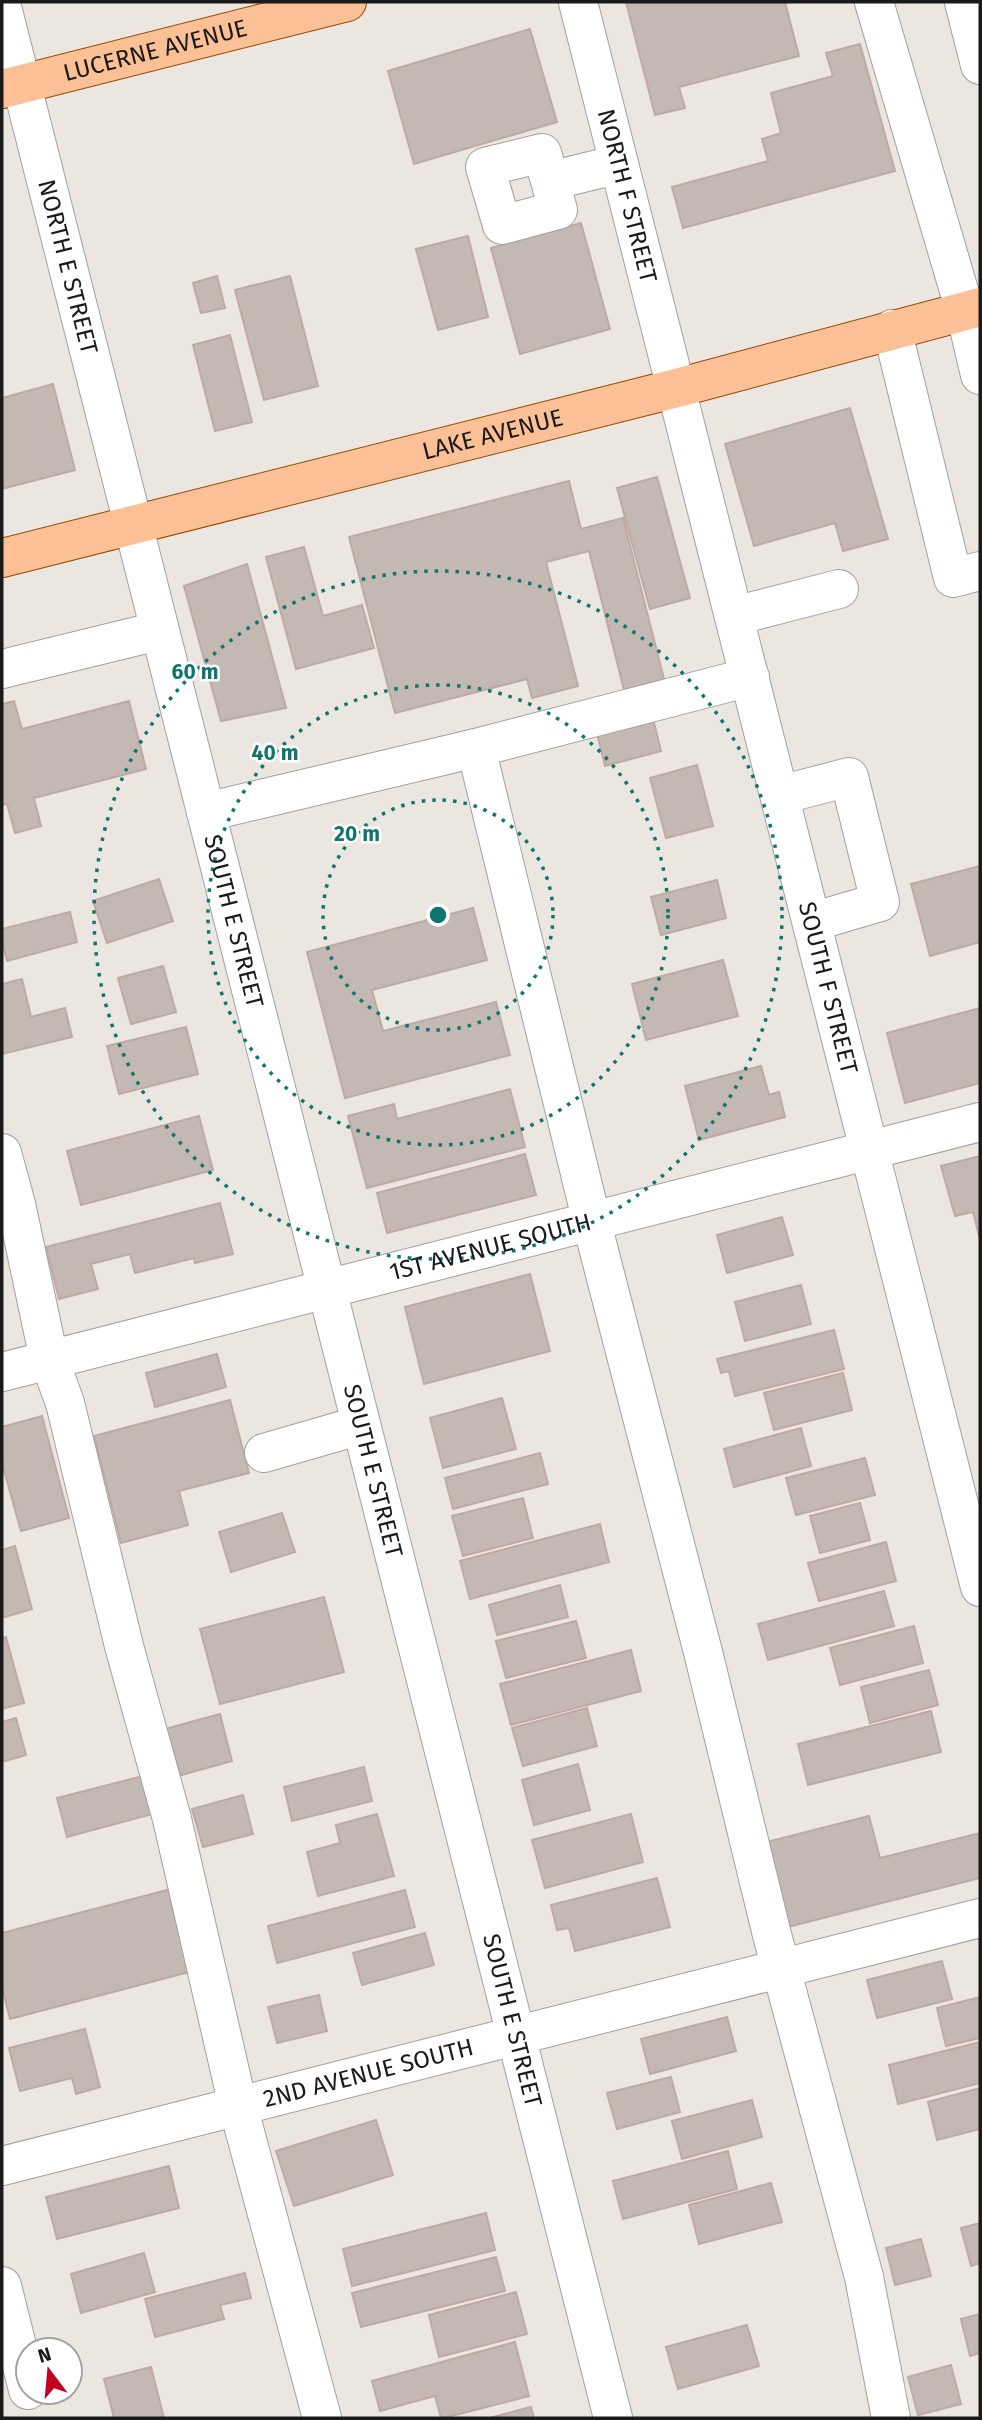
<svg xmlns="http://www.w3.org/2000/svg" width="982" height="2420" font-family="'Fira Sans',sans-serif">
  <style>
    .building { fill: #c4b8b3; stroke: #beaaa2; stroke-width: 2 }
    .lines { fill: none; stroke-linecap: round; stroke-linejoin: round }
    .minor-casing { stroke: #a1a1a1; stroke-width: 40 }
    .major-casing { stroke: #904b01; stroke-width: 40 }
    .minor { stroke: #fff; stroke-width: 38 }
    .major { stroke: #fbc096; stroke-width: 38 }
    .ring { fill: none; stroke: #0f766e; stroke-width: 3.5; stroke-dasharray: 3.5 7 }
    .labels { text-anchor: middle; stroke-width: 5; stroke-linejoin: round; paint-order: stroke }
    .street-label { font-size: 24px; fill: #1a1a1a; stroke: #fff }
    .centre { fill: #0f766e; stroke: #fff; stroke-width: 3.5 }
    .ring-label { font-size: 21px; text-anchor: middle; font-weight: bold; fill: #0f766e; stroke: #fff; stroke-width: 5; stroke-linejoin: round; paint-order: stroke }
  </style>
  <rect width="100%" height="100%" fill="#ece6e0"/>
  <path class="building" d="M626 2H785L799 56 679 87 685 108 655 115Z
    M530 29 557 122 414 164 388 71Z
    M860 44 895 171 683 228 672 187 768 161 762 139 781 133 771 93 833 76 826 53Z
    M581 223 610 329 520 354 491 248Z
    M468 236 488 317 438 330 416 249Z
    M217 276 225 308 201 313 193 283Z
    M290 276 318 386 264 400 235 290Z
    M230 335 252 422 215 431 193 345Z
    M53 384 75 470 2 489V398Z
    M850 408 888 539 843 551 835 523 754 546 725 444Z
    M657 477 690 598 650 609 617 488Z
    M569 481 581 529 623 518 664 679 624 690 589 551 546 562 578 686 532 698 527 679 395 713 349 537Z
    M304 547 323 616 362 605 374 648 296 669 266 557Z
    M247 564 286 708 221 721 184 586Z
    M14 701 22 729 129 701 146 769 34 798 41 826 15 833 7 804 2 805V704Z
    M653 719 661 751 605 766 597 733Z
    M697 765 713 826 666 838 650 778Z
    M980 866V942L930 956 911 884Z
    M159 879 173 921 107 943 93 901Z
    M717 880 726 918 661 935 651 897Z
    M473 908 487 960 372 990 383 1031 496 1002 510 1055 345 1098 307 952Z
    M70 912 77 942 7 961 2 940V929Z
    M723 960 738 1016 646 1040 632 984Z
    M163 966 176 1012 131 1024 118 978Z
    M22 979 31 1017 65 1008 72 1037 2 1054V984Z
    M980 1008V1083L905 1103 887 1033Z
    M186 1027 198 1074 119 1094 107 1046Z
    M761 1066 769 1095 779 1092 785 1117 699 1140 685 1086Z
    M510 1089 525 1147 367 1188 348 1116 394 1104 397 1119Z
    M199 1116 213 1170 81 1205 67 1151Z
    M525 1154 536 1195 387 1233 377 1193Z
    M980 1156V1240L973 1212 955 1216 941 1166Z
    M220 1203 233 1254 195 1263 194 1258 135 1273 130 1254 91 1264 98 1289 59 1299 46 1247Z
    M782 1217 793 1255 727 1273 717 1235Z
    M530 1274 550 1351 424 1384 405 1307Z
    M801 1285 811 1324 745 1341 735 1302Z
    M834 1330 844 1369 735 1396 729 1371 721 1373 717 1359Z
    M217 1354 226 1387 155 1407 146 1373Z
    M843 1373 852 1410 774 1430 764 1393Z
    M502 1398 516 1449 443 1468 430 1418Z
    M230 1400 249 1473 179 1491 188 1525 121 1543 94 1436Z
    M42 1416 69 1518 21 1531 2 1463V1427Z
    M801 1428 811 1466 734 1487 724 1449Z
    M540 1453 548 1484 453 1509 445 1478Z
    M865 1458 875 1495 796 1515 786 1478Z
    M523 1498 533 1538 463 1556 452 1516Z
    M860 1503 870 1540 820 1553 810 1516Z
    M282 1513 295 1552 231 1572 219 1532Z
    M600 1524 609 1562 470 1599 460 1561Z
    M886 1542 896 1581 819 1601 808 1563Z
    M15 1546 32 1609 2 1618V1550Z
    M560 1585 568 1617 497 1635 489 1605Z
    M884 1591 894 1626 768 1660 758 1624Z
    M324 1597 344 1672 220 1704 200 1629Z
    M576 1621 586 1658 506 1678 496 1641Z
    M914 1626 923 1663 840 1685 830 1648Z
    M6 1637 24 1703 2 1709V1638Z
    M631 1650 641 1691 511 1725 500 1684Z
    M929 1670 938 1705 870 1723 861 1687Z
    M587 1708 597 1746 523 1766 512 1728Z
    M931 1711 941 1752 808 1785 798 1744Z
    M220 1714 232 1761 178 1776 165 1729Z
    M16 1718 26 1755 2 1762V1722Z
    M578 1764 590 1810 534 1825 522 1780Z
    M364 1767 372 1801 292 1821 284 1787Z
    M143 1776 152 1814 67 1837 57 1798Z
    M243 1795 253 1834 203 1847 192 1809Z
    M377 1814 394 1876 318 1896 307 1852 340 1843 336 1825Z
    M631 1814 643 1862 545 1888 532 1840Z
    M869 1816 880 1858 980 1833V1878L788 1927 767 1842Z
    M657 1878 670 1927 575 1951 569 1928 557 1930 551 1905Z
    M171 1889 193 1971 10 2019 2 1987V1933Z
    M405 1890 415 1927 277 1963 268 1926Z
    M425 1933 434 1965 362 1985 353 1953Z
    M942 1961 952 1999 877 2018 867 1980Z
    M319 1995 327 2031 277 2043 268 2007Z
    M980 1997V2038L946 2046 937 2008Z
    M727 2017 736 2051 650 2074 641 2039Z
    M85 2029 100 2087 76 2094 72 2078 20 2091 9 2048Z
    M980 2042V2083L898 2104 889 2065Z
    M671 2077 680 2112 617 2129 607 2093Z
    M980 2088V2129L937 2140 928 2102Z
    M752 2100 762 2137 682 2159 672 2121Z
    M376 2120 393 2175 294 2206 276 2151Z
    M728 2151 737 2189 623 2219 613 2181Z
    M169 2166 179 2208 57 2239 46 2197Z
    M771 2183 782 2222 699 2244 689 2205Z
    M486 2213 495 2250 352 2286 343 2249Z
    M980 2223V2263L971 2266 961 2228Z
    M921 2239 931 2276 895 2285 886 2248Z
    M144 2253 155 2292 81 2313 71 2274Z
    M496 2257 505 2291 361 2327 352 2293Z
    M245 2273 251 2298 220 2305 224 2319 155 2337 145 2299Z
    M516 2292 527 2334 439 2357 429 2315Z
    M980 2314V2353L970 2356 961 2319Z
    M747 2325 759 2366 678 2389 666 2347Z
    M515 2342 529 2396 444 2418H441L435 2396 380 2411 372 2381Z
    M951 2365 961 2404 918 2415 908 2377Z
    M151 2367 164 2418H114L104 2379Z
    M531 2407 534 2418H489Z"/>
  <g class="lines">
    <g class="minor-casing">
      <g id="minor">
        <path id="s1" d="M578 2 980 1587"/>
        <path d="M874 2 965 311 980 375"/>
        <path d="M964 2 980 65"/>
        <path id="s2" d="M2 7 613 2418"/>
        <path d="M550 181 558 210 502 225 485 167 542 153 550 181 619 164"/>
        <path d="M892 329 953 578 980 571"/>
        <path d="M734 616 839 589"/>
        <path d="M2 669 158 631"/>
        <path d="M476 748 599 1251 704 1656 772 1935 864 2277 891 2418"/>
        <path d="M780 795 849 777 880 902 812 922"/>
        <path d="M206 812 476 748 750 677"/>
        <path d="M2 1153 16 1204 49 1359 65 1403 124 1646 172 1819 238 2106 322 2418"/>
        <path id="s3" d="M2 1372 980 1122"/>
        <path d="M264 1453 361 1425"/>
        <path id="s4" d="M2 2166 980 1918"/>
        <path d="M2 2286 28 2390"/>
      </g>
    </g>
    <g class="major-casing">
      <g id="major">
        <path id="s5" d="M2 89 347 2"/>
        <path id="s6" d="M2 558 677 388 980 307"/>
      </g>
    </g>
    <use href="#minor" class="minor"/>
    <use href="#major" class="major"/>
  </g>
  <g class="ring">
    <circle cx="438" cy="915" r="115"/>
    <circle cx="438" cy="915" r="230"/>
    <circle cx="438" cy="915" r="344"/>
  </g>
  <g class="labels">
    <g class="street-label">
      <text dy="8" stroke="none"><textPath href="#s5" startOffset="158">LUCERNE AVENUE</textPath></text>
      <text dy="8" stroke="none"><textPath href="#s1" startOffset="200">NORTH F STREET</textPath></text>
      <text dy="8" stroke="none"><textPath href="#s2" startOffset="268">NORTH E STREET</textPath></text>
      <text dy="8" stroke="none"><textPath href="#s6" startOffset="506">LAKE AVENUE</textPath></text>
      <text dy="8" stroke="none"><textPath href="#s2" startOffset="943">SOUTH E STREET</textPath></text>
      <text dy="8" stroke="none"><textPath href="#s1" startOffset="1017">SOUTH F STREET</textPath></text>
      <text dy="8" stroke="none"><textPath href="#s3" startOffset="504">1ST AVENUE SOUTH</textPath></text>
      <text dy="8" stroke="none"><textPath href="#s2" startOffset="1510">SOUTH E STREET</textPath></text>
      <text dy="8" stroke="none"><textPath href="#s2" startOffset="2077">SOUTH E STREET</textPath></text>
      <text dy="8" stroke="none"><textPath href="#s4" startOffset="378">2ND AVENUE SOUTH</textPath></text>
    </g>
  </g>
  <circle cx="438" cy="915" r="10" class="centre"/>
  <g class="ring-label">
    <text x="195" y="679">60 m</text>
    <text x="275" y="760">40 m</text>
    <text x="357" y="841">20 m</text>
  </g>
  <rect width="982" height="2420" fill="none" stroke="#1a1a1a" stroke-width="7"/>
  <g transform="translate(49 2371) rotate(344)"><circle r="33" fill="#ffffff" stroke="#a3a3a3" stroke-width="2"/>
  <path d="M0-5L12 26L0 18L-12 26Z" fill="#c4011e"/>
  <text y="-10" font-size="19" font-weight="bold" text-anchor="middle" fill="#1a1a1a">N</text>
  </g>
</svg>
